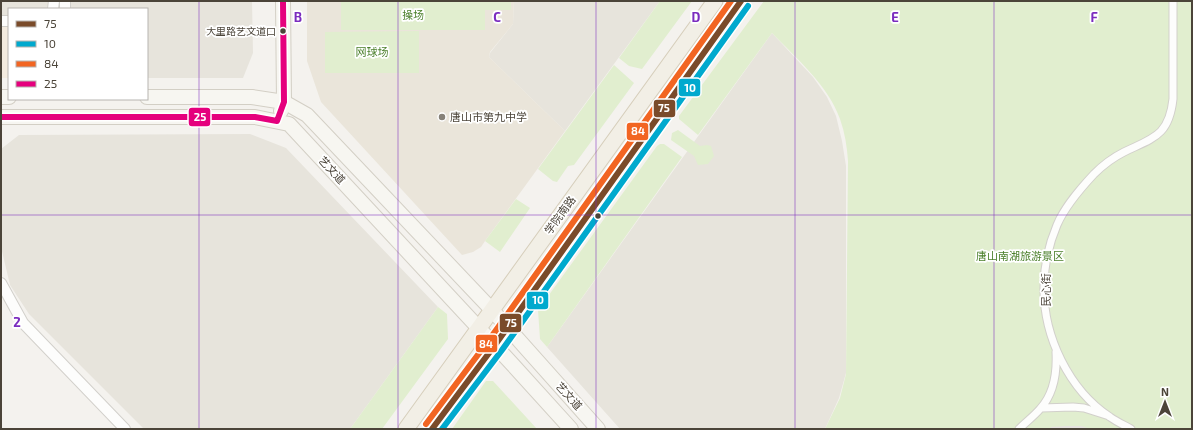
<svg xmlns="http://www.w3.org/2000/svg" width="1193" height="430" font-family="'Exo 2','Noto Sans SC',sans-serif">
  <style>
    .residential { fill: #e7e4dc }
    .commercial { fill: #f3ebdf }
    .education { fill: #eae5da }
    .green { fill: #e1eecf }
    .parking { fill: #e6e3df }
    .lines { fill: none; stroke-linecap: round; stroke-linejoin: round }
    .pedestrian-casing { stroke: #d2d0cb; stroke-width: 9 }
    .minor-casing { stroke: #d2d0cb; stroke-width: 12 }
    .secondary-casing { stroke: #d3cfc5; stroke-width: 16 }
    .primary-casing { stroke: #d6cebb; stroke-width: 17 }
    .pedestrian { stroke: #fdfdfc; stroke-width: 7 }
    .minor { stroke: #fdfdfc; stroke-width: 10 }
    .secondary { stroke: #f7f6f1; stroke-width: 14 }
    .primary { stroke: #f2efe6; stroke-width: 15 }
    .bus-1-casing { stroke: #fff; stroke-width: 9 }
    .bus-2-casing { stroke: #fff; stroke-width: 9 }
    .bus-3-casing { stroke: #fff; stroke-width: 9 }
    .bus-4-casing { stroke: #fff; stroke-width: 9 }
    .bus-1 { stroke: #7a4b2a; stroke-width: 6 }
    .bus-2 { stroke: #00a9ce; stroke-width: 6 }
    .bus-3 { stroke: #f26522; stroke-width: 6 }
    .bus-4 { stroke: #e5007d; stroke-width: 6 }
    .grid { fill: none; stroke: #7b2cbf; stroke-width: 1; stroke-opacity: 0.55 }
    .bus-dot { fill: #4b4439; stroke: #fff; stroke-width: 1.5 }
    .poi-dot { fill: #868178; stroke: #fff; stroke-width: 1.5 }
    .labels { text-anchor: middle; stroke-width: 3.5; stroke-linejoin: round; paint-order: stroke }
    .bus-label { font-size: 10px; fill: #4b4439; stroke: #fff; text-anchor: end }
    .park-label { font-size: 11px; fill: #4a7f2a; stroke: #fff }
    .poi-label { font-size: 11px; fill: #4b4439; stroke: #fff; text-anchor: start }
    .street-label { font-size: 11px; fill: #4b4439; stroke: #fff }
    .grid-label { font-size: 13px; text-anchor: middle; font-weight: bold; fill: #7b2cbf; stroke: #fff; stroke-width: 3.5; stroke-linejoin: round; paint-order: stroke }
    .line-badge { stroke: #fff; stroke-width: 1.5 }
    .badge-label { font-size: 11px; text-anchor: middle; font-weight: bold; fill: #fff }
  </style>
  <rect width="100%" height="100%" fill="#f4f2ee"/>
  <path class="residential" d="M1 1H252L253 53 243 78H147V9H9V27H1Z
    M514 1H660L565 131 489 57 490 53 513 24Z
    M772 33 813 77 827 97 836 116 842 141 846 166V373L839 398 825 429H620L547 347Z
    M250 134 286 148 438 307 350 429H144L29 314 10 285 1 247V149L19 135Z"/>
  <path class="commercial" d="M1 27H9V78H1Z"/>
  <path class="education" d="M307 1H514L513 24 490 52 489 57 565 131 485 241 481 247 473 252 462 255 321 102 307 61Z"/>
  <path class="green" d="M341 1H511V10H485V30H341Z
    M660 1H692L642 69 629 66 619 58Z
    M764 1H1192V429H825L840 398 846 374 848 161C847 147 845 133 840 119 828 85 796 58 772 33L698 135 679 119V116Z
    M419 31V73H325V32Z
    M614 65 634 83 574 165 568 166 557 182 553 181 538 169Z
    M678 130 700 146 707 145 711 146 714 156 708 164 698 165 694 156 671 140 672 133Z
    M660 144H664L682 157 547 347 540 339 538 310 657 146Z
    M516 199 530 208 500 252 485 241Z
    M438 307 447 314 448 339 382 429H350Z
    M486 381H493L537 429H452Z"/>
  <path class="parking" d="M1067 426H1081L1091 429H1050L1051 427Z"/>
  <g class="lines">
    <g class="pedestrian-casing">
      <path id="pedestrian" d="M1041 408 1073 407 1084 408 1106 415
        M1019 429C1026 422 1034 416 1040 409 1054 394 1057 371 1056 352
        M1131 429C1124 425 1117 422 1110 417 1069 390 1043 336 1044 287 1044 266 1049 244 1057 225 1065 206 1080 189 1094 174 1102 166 1114 157 1124 152 1153 138 1169 136 1173 99V1"/>
    </g>
    <g class="minor-casing">
      <path id="minor" d="M65 1V9
        M53 9 54 1
        M1 21H9
        M1 283 23 323 125 429"/>
    </g>
    <g class="secondary-casing">
      <path id="secondary" d="M1 97H9
        M147 97H252L284 102 307 115 492 310 598 429
        M281 111 284 102 283 1
        M1 117H255L289 124 513 365 571 429"/>
    </g>
    <g class="primary-casing">
      <path id="primary" d="M406 429 715 1
        M432 429 495 345 741 1"/>
    </g>
    <use href="#pedestrian" class="pedestrian"/>
    <use href="#minor" class="minor"/>
    <use href="#secondary" class="secondary"/>
    <use href="#primary" class="primary"/>
    <g class="bus-1-casing">
      <path id="bus-1" d="M432 429 495 345 741 1"/>
    </g>
    <g class="bus-2-casing">
      <path id="bus-2" d="M442 429 502 350 748 6"/>
    </g>
    <g class="bus-3-casing">
      <path id="bus-3" d="M426 424 489 340 731 1"/>
    </g>
    <g class="bus-4-casing">
      <path id="bus-4" d="M1 117H255L277 121 284 102 283 1"/>
    </g>
    <use href="#bus-1" class="bus-1"/>
    <use href="#bus-2" class="bus-2"/>
    <use href="#bus-3" class="bus-3"/>
    <use href="#bus-4" class="bus-4"/>
  </g>
  <path class="grid" d="M199 1V429M398 1V429M596 1V429M795 1V429M994 1V429M1 215H1192"/>
  <g class="bus-dot">
    <circle cx="283" cy="31" r="3.5"/>
    <circle cx="598" cy="216" r="3.5"/>
  </g>
  <circle class="poi-dot" cx="442" cy="117" r="4"/>
  <g class="labels">
    <g class="bus-label">
      <text x="276" y="35">大里路艺文道口</text>
    </g>
    <g class="park-label">
      <text x="413" y="19">操场</text>
      <text x="372" y="56">网球场</text>
      <text x="1020" y="260">唐山南湖旅游景区</text>
    </g>
    <g class="poi-label">
      <text x="450" y="121">唐山市第九中学</text>
    </g>
    <g class="street-label">
      <text transform="translate(332 170) rotate(47)" y="4">艺文道</text>
      <text transform="translate(560 215) rotate(-54)" y="4">学院南路</text>
      <text transform="translate(1046 290) rotate(-90)" y="4">民心街</text>
      <text transform="translate(569 396) rotate(48)" y="4">艺文道</text>
    </g>
  </g>
  <g class="grid-label">
    <text x="298" y="22">B</text>
    <text x="497" y="22">C</text>
    <text x="696" y="22">D</text>
    <text x="895" y="22">E</text>
    <text x="1094" y="22">F</text>
    <text x="17" y="327">2</text>
  </g>
  <g class="line-badge">
    <rect x="678" y="78" width="23" height="19" rx="4" fill="#00a9ce"/>
    <rect x="653" y="99" width="23" height="19" rx="4" fill="#7a4b2a"/>
    <rect x="188" y="107" width="23" height="20" rx="4" fill="#e5007d"/>
    <rect x="626" y="122" width="23" height="19" rx="4" fill="#f26522"/>
    <rect x="526" y="291" width="23" height="19" rx="4" fill="#00a9ce"/>
    <rect x="499" y="313" width="23" height="20" rx="4" fill="#7a4b2a"/>
    <rect x="475" y="334" width="23" height="19" rx="4" fill="#f26522"/>
  </g>
  <g class="badge-label">
    <text x="690" y="92">10</text>
    <text x="664" y="112">75</text>
    <text x="200" y="121">25</text>
    <text x="638" y="135">84</text>
    <text x="538" y="304">10</text>
    <text x="511" y="327">75</text>
    <text x="486" y="348">84</text>
  </g>
  <rect width="1193" height="430" fill="none" stroke="#4b4439" stroke-width="4"/>
  <rect x="8" y="8" width="140" height="92" fill="#ffffff" stroke="#b7b4b0"/>
  <rect x="16" y="21" width="20" height="6" fill="#7a4b2a" stroke="#b7b4b0"/>
  <text x="44" y="28" font-size="12" fill="#4b4439">75</text>
  <rect x="16" y="41" width="20" height="6" fill="#00a9ce" stroke="#b7b4b0"/>
  <text x="44" y="48" font-size="12" fill="#4b4439">10</text>
  <rect x="16" y="61" width="20" height="6" fill="#f26522" stroke="#b7b4b0"/>
  <text x="44" y="68" font-size="12" fill="#4b4439">84</text>
  <rect x="16" y="81" width="20" height="6" fill="#e5007d" stroke="#b7b4b0"/>
  <text x="44" y="88" font-size="12" fill="#4b4439">25</text>
  <g transform="translate(1165 402)" stroke="#ffffff" stroke-width="3" paint-order="stroke">
  <path d="M0-3L7 15L0 10L-7 15Z" fill="#4b4439"/>
  <text y="-6" font-size="11" font-weight="bold" text-anchor="middle" fill="#4b4439">N</text>
  </g>
</svg>
